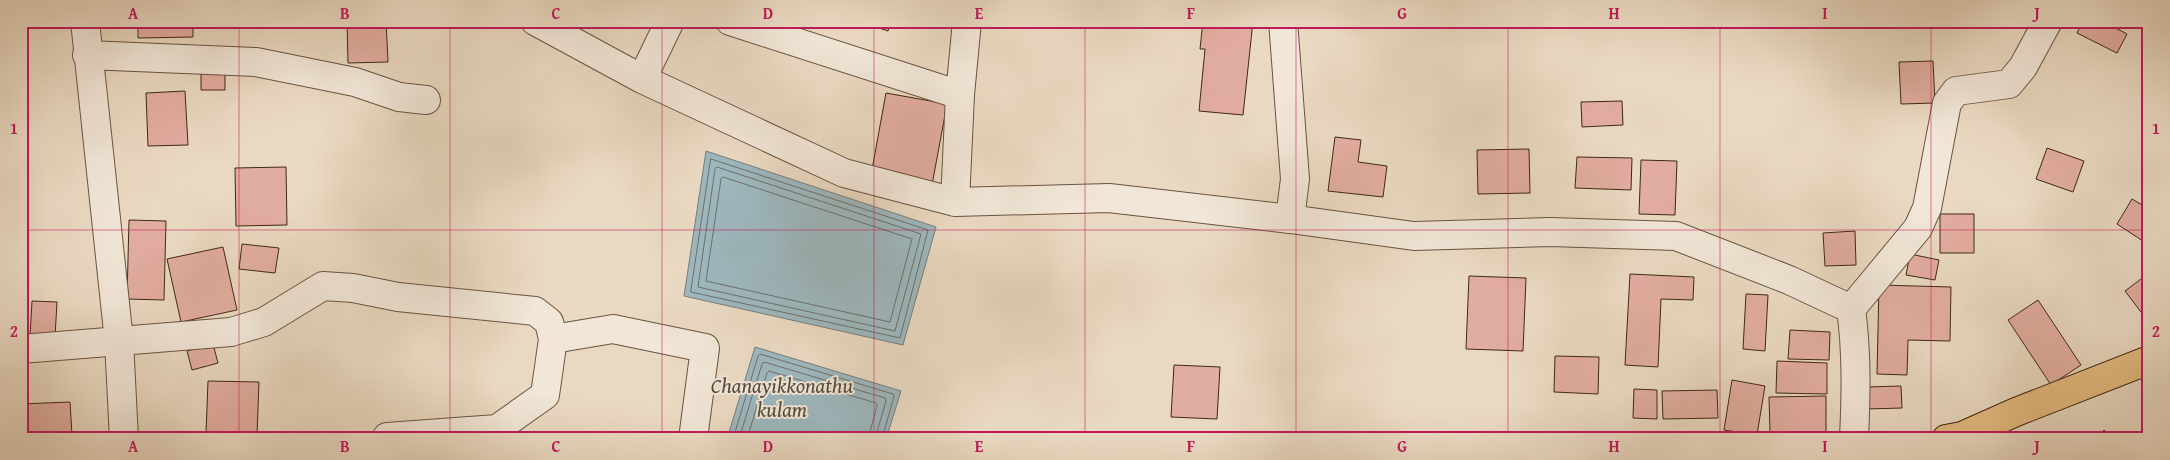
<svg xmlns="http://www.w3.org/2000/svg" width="2170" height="460" font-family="'Gentium Book Plus',serif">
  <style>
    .water { fill: #9db7be; stroke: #787e7a }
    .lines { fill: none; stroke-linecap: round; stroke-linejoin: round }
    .shore { stroke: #6e7069; stroke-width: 1 }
    .building { fill: #e2ada1; stroke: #402814 }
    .minor-casing { stroke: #6a5440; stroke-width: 30 }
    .primary-casing { stroke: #402814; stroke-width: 30 }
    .minor { stroke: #f1e6d7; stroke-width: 28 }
    .primary { stroke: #e5bc81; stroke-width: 28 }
    .grid { fill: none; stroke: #c2185b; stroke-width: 1; stroke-opacity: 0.55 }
    .labels { text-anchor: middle; stroke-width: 4; stroke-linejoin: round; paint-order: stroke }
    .water-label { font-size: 21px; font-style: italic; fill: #574c3e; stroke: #f1e6d7 }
    .neatline { fill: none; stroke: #c2185b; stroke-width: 2 }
    .grid-label { font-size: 16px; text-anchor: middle; font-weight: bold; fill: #c2185b }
  </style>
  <rect width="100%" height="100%" fill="#ead9c2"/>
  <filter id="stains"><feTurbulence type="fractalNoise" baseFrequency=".004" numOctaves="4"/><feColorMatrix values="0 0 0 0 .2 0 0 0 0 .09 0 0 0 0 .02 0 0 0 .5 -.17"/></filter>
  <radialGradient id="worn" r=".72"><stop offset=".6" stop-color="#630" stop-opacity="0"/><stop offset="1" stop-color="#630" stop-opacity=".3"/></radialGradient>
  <path class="water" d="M706 151 936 227 903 345 684 296Z
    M755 347 901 391 886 439H727Z"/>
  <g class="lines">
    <path class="shore" d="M711 159 928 230 900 338 691 292Z
      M717 167 921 234 895 331 698 287 715 169Z
      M723 177 912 239 890 322 706 281 721 179Z
      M733 439 758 356 760 354 893 394 894 396 882 439
      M739 439 762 364 764 362 885 398 886 401 875 439
      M747 439 767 373 769 371 876 403 877 406 868 439"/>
  </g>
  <path class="building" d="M138 21H193V37L138 38Z
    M347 21H386L388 62 348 63Z
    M864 21H891L888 31 864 23Z
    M1203 21H1253L1243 115 1199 111 1205 49H1200Z
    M2083 21H2102L2127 34 2117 53 2077 33Z
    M1933 61 1935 103 1901 104 1899 62Z
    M201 69H225V90H201Z
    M185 91 188 145 148 146 146 93Z
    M886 93 947 104 932 185 871 175Z
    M1622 101 1623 125 1582 127 1581 102Z
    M1335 137 1361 140 1358 162 1387 166 1383 197 1328 191Z
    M2047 148 2084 161 2073 192 2036 179Z
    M1529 149 1530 193 1478 194 1477 150Z
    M1577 157 1632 158 1631 190 1575 188Z
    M1641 160 1677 161 1675 215 1639 214Z
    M286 167 287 225 236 226 235 168Z
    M2132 199 2149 209V245L2117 224Z
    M1940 214H1974V253H1940Z
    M129 220 166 221 164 300 127 299Z
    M1855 231 1856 265 1825 266 1823 233Z
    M242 244 279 248 275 273 239 269Z
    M223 247 237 310 181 322 167 259Z
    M1910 254 1939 260 1935 280 1906 275Z
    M2149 273V306L2141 312 2125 291Z
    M1630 274 1694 277 1693 300 1661 299 1658 367 1625 365Z
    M1469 276 1526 278 1523 351 1466 349Z
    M1879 285 1951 287 1950 341 1908 340 1907 375 1877 374Z
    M1746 294 1768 295 1765 351 1743 349Z
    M2038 300 2081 365 2051 385 2008 320Z
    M32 301 57 302 55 337 30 336Z
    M1790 330 1830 332 1829 360 1788 359Z
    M213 344 218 363 192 370 187 351Z
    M1555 356 1599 357 1598 394 1554 392Z
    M1777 361 1827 363V394L1776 393Z
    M1174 365 1220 367 1217 419 1171 417Z
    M1732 380 1765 386 1757 435 1724 430Z
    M208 381 259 382 257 435 206 433Z
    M1901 386 1902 408 1866 409V387Z
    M1634 389 1657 390V419L1633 418Z
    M1717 390 1718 418 1663 419 1662 391Z
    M1826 396V432L1770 433 1769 397Z
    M70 402 72 435 21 438V404Z
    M2104 430 2114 439H2096Z"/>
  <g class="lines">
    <g class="minor-casing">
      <path id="minor" d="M85 21 119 341 124 439
        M535 21 642 79 844 173 955 202 1109 198 1290 219
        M730 21 960 95
        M1283 21 1295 179 1290 219 1414 236 1550 232 1676 236 1789 280 1851 309C1857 352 1856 395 1854 439
        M87 55 256 62 355 82 399 97 426 100
        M642 79 670 21
        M955 202 960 95 967 21
        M1851 309 1918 228 1927 208 1947 103 1956 91 2009 84 2023 67 2048 21
        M553 339 613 329 705 348 693 439
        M21 349 231 332 264 322 323 286 353 288 398 297 535 311 549 322 553 339 545 395 497 429 387 437"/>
    </g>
    <g class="primary-casing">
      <path id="primary" d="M1946 439 1962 436 2016 412 2149 360"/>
    </g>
    <use href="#minor" class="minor"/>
    <use href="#primary" class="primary"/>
  </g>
  <path class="grid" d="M239 21V439M450 21V439M662 21V439M874 21V439M1085 21V439M1296 21V439M1508 21V439M1720 21V439M1931 21V439M21 230H2149"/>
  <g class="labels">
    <g class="water-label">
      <text x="782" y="393">Chanayikkonathu<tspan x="782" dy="24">kulam</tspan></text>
    </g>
  </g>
  <rect width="2170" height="460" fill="none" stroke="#ead9c2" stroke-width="55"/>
  <rect x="28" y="28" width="2114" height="404" class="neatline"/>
  <g class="grid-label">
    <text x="133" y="19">A</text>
    <text x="345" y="19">B</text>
    <text x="556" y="19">C</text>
    <text x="768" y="19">D</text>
    <text x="979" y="19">E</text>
    <text x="1191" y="19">F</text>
    <text x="1402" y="19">G</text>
    <text x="1614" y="19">H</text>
    <text x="1825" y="19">I</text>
    <text x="2037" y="19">J</text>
    <text x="14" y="134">1</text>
    <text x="2156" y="134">1</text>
    <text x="14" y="337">2</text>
    <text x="2156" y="337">2</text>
    <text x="133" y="452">A</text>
    <text x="345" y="452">B</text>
    <text x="556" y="452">C</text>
    <text x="768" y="452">D</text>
    <text x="979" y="452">E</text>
    <text x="1191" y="452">F</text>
    <text x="1402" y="452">G</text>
    <text x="1614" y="452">H</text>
    <text x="1825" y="452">I</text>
    <text x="2037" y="452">J</text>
  </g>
  <rect width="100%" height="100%" filter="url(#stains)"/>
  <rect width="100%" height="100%" fill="url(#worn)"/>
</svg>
